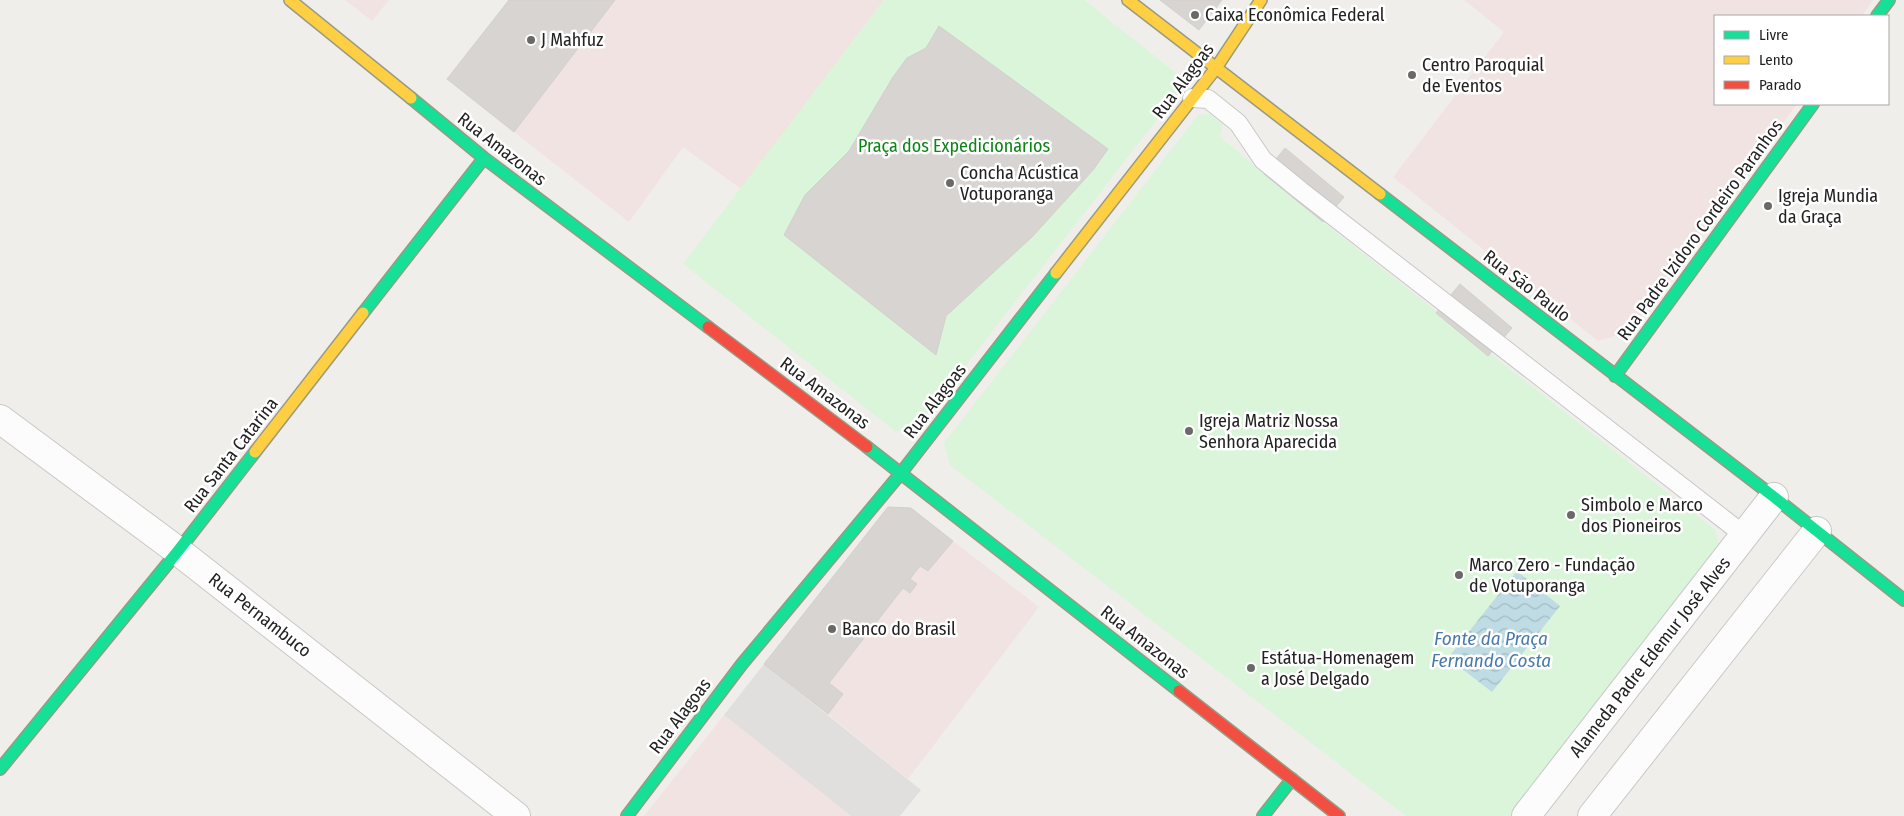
<svg xmlns="http://www.w3.org/2000/svg" width="1904" height="816" font-family="'Fira Sans Condensed',sans-serif">
  <style>
    .commercial { fill: #f1e3e1 }
    .park { fill: #daf5da }
    .parking { fill: #e0dfde }
    .water { fill: url(#water-waves) }
    .building { fill: #d7d4d2; stroke: #d3d0cc }
    .lines { fill: none; stroke-linecap: round; stroke-linejoin: round }
    .lane-casing { stroke: #c9c8c7; stroke-width: 20 }
    .street-casing { stroke: #c9c8c7; stroke-width: 30 }
    .fast-casing { stroke: #999a82; stroke-width: 14 }
    .slow-casing { stroke: #999a82; stroke-width: 14 }
    .jam-casing { stroke: #999a82; stroke-width: 14 }
    .lane { stroke: #fdfcfc; stroke-width: 18 }
    .street { stroke: #fdfcfc; stroke-width: 28 }
    .fast { stroke: #16e098; stroke-width: 11 }
    .slow { stroke: #ffcf43; stroke-width: 11 }
    .jam { stroke: #f24e42; stroke-width: 11 }
    .poi-dot { fill: #6a6968; stroke: #fff; stroke-width: 2 }
    .labels { text-anchor: middle; stroke-width: 5; stroke-linejoin: round; paint-order: stroke }
    .poi-label { font-size: 18px; fill: #222; stroke: #fff; text-anchor: start }
    .street-label { font-size: 18px; fill: #222; stroke: #fff }
    .park-label { font-size: 18px; fill: #0c8416; stroke: #fff }
    .water-label { font-size: 19px; font-style: italic; fill: #4a7aab; stroke: #fff }
  </style>
  <defs>
    <pattern id="water-waves" width="16" height="10" patternUnits="userSpaceOnUse" patternTransform="scale(1.25)"><rect width="16" height="10" fill="#bfdbe3"/><path d="M0 5q4-4 8 0t8 0" fill="none" stroke="#a4bcc2"/></pattern>
  </defs>
  <rect width="100%" height="100%" fill="#f0eeeb"/>
  <path class="commercial" d="M345 0H389L372 21Z
    M615 0H884L741 189 683 147 629 222 514 132Z
    M1464 0H1873L1862 16H1715V104H1797L1631 331 1598 341 1393 177 1504 32Z
    M953 541 1039 607 908 779 828 714 843 694 829 683 903 588 910 593 917 585 910 579 920 566 928 571Z
    M724 715 851 816H644Z"/>
  <path class="park" d="M884 0H1084L1175 72 1180 90 917 428 895 431 683 264Z
    M1210 114 1223 124 1220 137 1323 222 1715 530 1720 549 1514 816H1406L950 465 944 443 1198 115Z"/>
  <path class="parking" d="M764 664 921 790 900 816H851L724 715Z"/>
  <path class="water" d="M1517 571 1560 606 1492 692 1448 658Z"/>
  <path class="building" d="M509 0H615L514 132 447 79Z
    M1160 0H1222L1199 30Z
    M939 26 1108 149 1093 170 1032 237 946 316 936 355 784 235 805 195 849 151 893 77 907 58 926 48Z
    M1285 148 1344 197 1323 222 1264 174Z
    M1460 284 1512 328 1488 356 1436 313Z
    M888 507 911 508 953 541 928 571 920 566 910 579 917 584 910 593 903 588 829 683 843 694 828 714 764 664Z"/>
  <g class="lines">
    <g class="lane-casing">
      <path id="lane" d="M1192 98 1208 99 1238 123 1263 160 1301 191 1744 535"/>
    </g>
    <g class="street-casing">
      <path id="street" d="M0 419 178 551 516 816
        M1526 816 1774 497
        M1592 816 1817 531"/>
    </g>
    <g class="fast-casing">
      <path id="fast" d="M1877 16 1889 0
        M411 98 484 158 708 327
        M1380 194 1774 497 1904 600
        M363 313 484 158
        M1615 376 1813 104
        M867 447 1179 691
        M0 769 178 551 255 452
        M627 816 742 664 901 473 1056 273
        M1263 816 1292 779"/>
    </g>
    <g class="slow-casing">
      <path id="slow" d="M290 0 411 98
        M1128 0 1380 194
        M1056 273 1216 68 1261 0
        M255 452 363 313"/>
    </g>
    <g class="jam-casing">
      <path id="jam" d="M708 327 867 447
        M1179 691 1339 816"/>
    </g>
    <use href="#lane" class="lane"/>
    <use href="#street" class="street"/>
    <use href="#fast" class="fast"/>
    <use href="#slow" class="slow"/>
    <use href="#jam" class="jam"/>
  </g>
  <g class="poi-dot">
    <circle cx="1195" cy="15" r="5"/>
    <circle cx="531" cy="40" r="5"/>
    <circle cx="1412" cy="75" r="5"/>
    <circle cx="950" cy="183" r="5"/>
    <circle cx="1768" cy="206" r="5"/>
    <circle cx="1189" cy="431" r="5"/>
    <circle cx="1571" cy="515" r="5"/>
    <circle cx="1459" cy="575" r="5"/>
    <circle cx="832" cy="629" r="5"/>
    <circle cx="1251" cy="668" r="5"/>
  </g>
  <g class="labels">
    <g class="poi-label">
      <text x="1205" y="21">Caixa Econômica Federal</text>
      <text x="541" y="46">J Mahfuz</text>
      <text x="1422" y="71">Centro Paroquial<tspan x="1422" dy="21">de Eventos</tspan></text>
      <text x="960" y="179">Concha Acústica<tspan x="960" dy="21">Votuporanga</tspan></text>
      <text x="1778" y="202">Igreja Mundia<tspan x="1778" dy="21">da Graça</tspan></text>
      <text x="1199" y="427">Igreja Matriz Nossa<tspan x="1199" dy="21">Senhora Aparecida</tspan></text>
      <text x="1581" y="511">Simbolo e Marco<tspan x="1581" dy="21">dos Pioneiros</tspan></text>
      <text x="1469" y="571">Marco Zero - Fundação<tspan x="1469" dy="21">de Votuporanga</tspan></text>
      <text x="842" y="635">Banco do Brasil</text>
      <text x="1261" y="664">Estátua-Homenagem<tspan x="1261" dy="21">a José Delgado</tspan></text>
    </g>
    <g class="street-label">
      <text transform="translate(1183 81) rotate(-53)" y="6">Rua Alagoas</text>
      <text transform="translate(502 149) rotate(38)" y="6">Rua Amazonas</text>
      <text transform="translate(1700 230) rotate(-54)" y="6">Rua Padre Izidoro Cordeiro Paranhos</text>
      <text transform="translate(1527 286) rotate(38)" y="6">Rua São Paulo</text>
      <text transform="translate(825 393) rotate(37)" y="6">Rua Amazonas</text>
      <text transform="translate(935 401) rotate(-52)" y="6">Rua Alagoas</text>
      <text transform="translate(231 455) rotate(-52)" y="6">Rua Santa Catarina</text>
      <text transform="translate(260 615) rotate(38)" y="6">Rua Pernambuco</text>
      <text transform="translate(1145 642) rotate(38)" y="6">Rua Amazonas</text>
      <text transform="translate(1650 657) rotate(-52)" y="6">Alameda Padre Edemur José Alves</text>
      <text transform="translate(680 716) rotate(-53)" y="6">Rua Alagoas</text>
    </g>
    <g class="park-label">
      <text x="954" y="152">Praça dos Expedicionários</text>
    </g>
    <g class="water-label">
      <text x="1491" y="645">Fonte da Praça<tspan x="1491" dy="22">Fernando Costa</tspan></text>
    </g>
  </g>
  <rect x="1714" y="15" width="175" height="90" fill="#ffffff" stroke="#a7a7a7"/>
  <rect x="1724" y="31" width="25" height="8" fill="#16e098" stroke="#a7a7a7"/>
  <text x="1759" y="40" font-size="15" fill="#222222">Livre</text>
  <rect x="1724" y="56" width="25" height="8" fill="#ffcf43" stroke="#a7a7a7"/>
  <text x="1759" y="65" font-size="15" fill="#222222">Lento</text>
  <rect x="1724" y="81" width="25" height="8" fill="#f24e42" stroke="#a7a7a7"/>
  <text x="1759" y="90" font-size="15" fill="#222222">Parado</text>
</svg>
